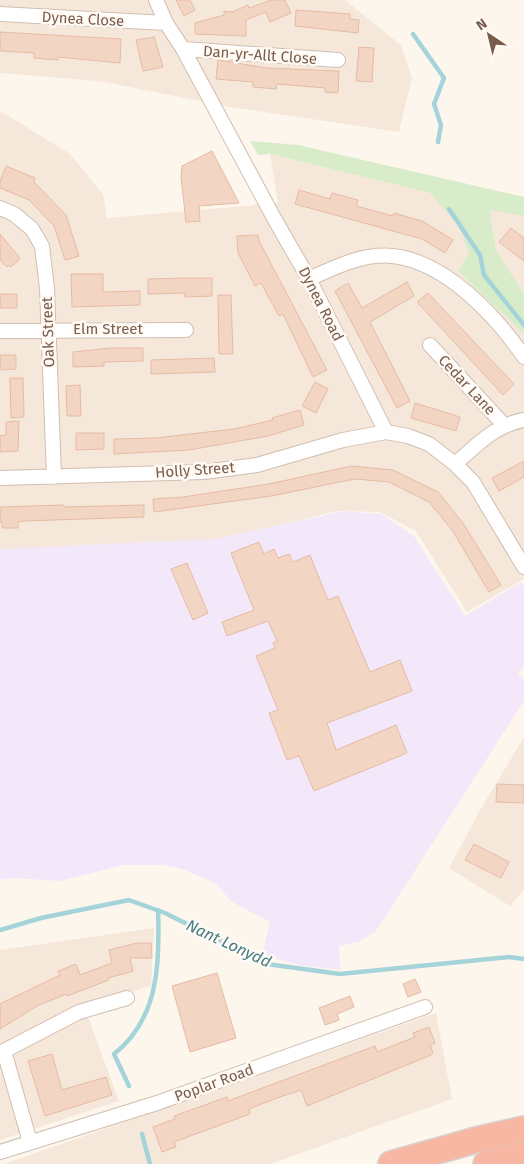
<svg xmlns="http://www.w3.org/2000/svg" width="524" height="1164" font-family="'Fira Sans',sans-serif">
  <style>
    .residential { fill: #f5e8da }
    .education { fill: #f3e8fa }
    .green { fill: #d8ecc9 }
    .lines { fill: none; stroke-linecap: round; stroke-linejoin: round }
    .stream { stroke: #a5d3da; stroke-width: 4.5 }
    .building { fill: #f3d5c3; stroke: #e6bba3 }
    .street-casing { stroke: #d1beb0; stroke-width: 16 }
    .highway-casing { stroke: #dad1cd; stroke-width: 28 }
    .street { stroke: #fff; stroke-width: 14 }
    .highway { stroke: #f7b7a3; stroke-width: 25 }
    .labels { text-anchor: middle; stroke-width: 5; stroke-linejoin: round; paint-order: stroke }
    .street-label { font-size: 15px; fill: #7a5c4d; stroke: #fffaf3 }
    .water-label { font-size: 16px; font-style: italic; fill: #437c86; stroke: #fffaf3 }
  </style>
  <rect width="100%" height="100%" fill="#fdf6ec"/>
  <path class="residential" d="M0 0H345L401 45 412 78 399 132 230 107 99 81 0 73Z
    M0 111 69 153 103 194 107 218 278 203 270 154 430 193 459 226 469 253 458 271 524 334V579L467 612 416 531 380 512 336 511 207 543 0 550Z
    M490 209 524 216V294L496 250Z
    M524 737V890L510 906 449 868 479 812Z
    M154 928 151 986 84 1006 119 1101 0 1140V950Z
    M436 1013 452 1099 270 1164H4Z"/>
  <path class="education" d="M344 511 382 514 414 536 465 616 521 582 524 586V667L518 673 524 680V701L376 931 359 942 339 946 340 970 304 966 262 955 270 922 232 902 215 883 182 869 164 865H123L60 881 12 878 0 880V549L215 539Z"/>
  <path class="green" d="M250 141 298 145 524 197V216L490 210 496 250 524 294V334L458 271 469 253 459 226 430 193 270 154 258 155Z"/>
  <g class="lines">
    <path class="stream" d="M413 34 444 78 434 104 441 125 438 142
      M449 209 480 255 484 275 524 325
      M0 930 41 918 129 900 165 913 267 964 340 974 509 957 524 959
      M129 1086 114 1054C159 1019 160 962 158 910
      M142 1134 150 1164"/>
  </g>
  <path class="building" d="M176 0H190L195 10 184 16Z
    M271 0H285L291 13 270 22 266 12 246 20V36L195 34V23L224 15V11L232 12 248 5 249 8Z
    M296 10 350 14V19L359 20 358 33 295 26Z
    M0 32 121 39 120 63 58 57V60L34 58V53L0 51Z
    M154 37 163 67 143 71 136 40Z
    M359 47 374 48 372 82 356 81Z
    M218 60 267 68 339 71 338 93 325 92V88L277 84 276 89 253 87V82L216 79Z
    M212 151 239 203 199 206 200 221 186 222 181 177 182 166Z
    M6 166 35 178 34 182 66 215 79 256 65 260 54 226 29 200 0 188V181Z
    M299 190 330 199 332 193 358 200 356 206 393 216 394 213 422 221 453 240 445 253 422 239 295 204Z
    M511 228 524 238V261L499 242Z
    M0 234 19 257V260L11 267 9 265 7 267 0 260Z
    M258 235 259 241 327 370 313 377 283 314 279 316 261 283 255 286 238 253 237 236Z
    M71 274H103V292L140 291V305L72 307Z
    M185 278H212V296L185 297V293L148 294V279Z
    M407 282 414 296 370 322 410 401 397 408 335 291 348 283 362 308Z
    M428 293 514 384 503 395 417 302Z
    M0 294H17V308H0Z
    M218 295H231L233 354H219Z
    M111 348H143V361L104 362V366L73 367V352Z
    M0 355H16V369L0 370Z
    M214 358 215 372 151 374V360Z
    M10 378H23L24 417 11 418Z
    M315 382 328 389 316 413 302 406Z
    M80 385 81 416H67L66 386Z
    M415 403 460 417 456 431 411 418Z
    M300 410 304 425 268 436 189 450 114 454V439L156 438 234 429 273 420 272 418Z
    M19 421 18 451 0 452V436L6 435V422Z
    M76 433H104V449L76 450Z
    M524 461V477L499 491 492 478Z
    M351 466 393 470 438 492 463 523 501 585 489 592 452 530 429 502 389 482 355 479 271 496 154 512 153 499 183 497 269 484Z
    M64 505V507L144 505V517L24 521 18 522V528H2V522H0V507Z
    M259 542 264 554 274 549 278 558 289 554 293 562 310 555 328 600 338 596 370 672 400 660 412 691 327 723 336 750 396 725 407 753 314 791 299 756 287 760 269 713 278 710 256 656 275 648 273 643 277 641 268 621 227 636 222 622 254 610 231 553Z
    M187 563 208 613 193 620 171 569Z
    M497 784 524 785V803L496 802Z
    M474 844 509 862 501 878 465 860Z
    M137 943H151L152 958H130L133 971 108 978 109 980 67 996 66 994 37 1006 0 1029V1004L60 975 58 971 76 964 80 975 112 963 109 950Z
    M217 973 236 1038 190 1052 172 986Z
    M415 979 421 992 408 997 403 984Z
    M350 996 354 1007 337 1014 339 1020 325 1025 319 1008Z
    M429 1027 435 1043 430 1045 433 1053 431 1055 307 1106 301 1090 277 1098 249 1109 250 1114 174 1142 176 1147 162 1152 153 1127 175 1119 174 1116 227 1097 228 1101 375 1046 377 1052 415 1037 413 1033Z
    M52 1054 62 1090 106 1077 112 1095 45 1116 28 1061Z"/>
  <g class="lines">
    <g class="street-casing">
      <path id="street" d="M156 0 166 23 183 49 275 220 309 279 386 432
        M0 14 166 23
        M183 49 338 60
        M0 208 14 214 32 229 42 246 47 288 54 477
        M309 279C335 267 363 253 393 256 446 262 496 316 524 357
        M0 331 186 330
        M430 345 504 425
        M455 464C477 445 495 425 524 420
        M0 478 204 472 257 465 343 440 386 432 408 436 429 444 455 464 473 482 524 567
        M4 1051 30 1142
        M0 1053 79 1012 127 998
        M0 1152 157 1103 425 1007"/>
    </g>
    <g class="highway-casing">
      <path id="highway" d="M391 1164 476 1140 524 1129
        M486 1164 524 1155"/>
    </g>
    <use href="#street" class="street"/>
    <use href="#highway" class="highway"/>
  </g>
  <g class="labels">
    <g class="street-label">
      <text transform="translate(83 19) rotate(3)" y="5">Dynea Close</text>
      <text transform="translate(260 55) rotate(4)" y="5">Dan-yr-Allt Close</text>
      <text transform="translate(321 304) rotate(63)" y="5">Dynea Road</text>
      <text x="108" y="334">Elm Street</text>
      <text transform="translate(48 332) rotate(-92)" y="5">Oak Street</text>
      <text transform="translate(467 385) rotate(47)" y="5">Cedar Lane</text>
      <text transform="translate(195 470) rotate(-4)" y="5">Holly Street</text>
      <text transform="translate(214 1083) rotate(-20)" y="5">Poplar Road</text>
    </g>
    <g class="water-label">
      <text transform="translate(229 943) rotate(25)" y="6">Nant Lonydd</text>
    </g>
  </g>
  <g transform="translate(489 35) rotate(325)" stroke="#fffaf3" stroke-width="4" paint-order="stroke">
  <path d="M0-4L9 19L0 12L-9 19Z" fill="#7a5c4d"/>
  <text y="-8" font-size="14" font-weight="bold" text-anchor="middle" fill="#7a5c4d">N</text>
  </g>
</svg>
